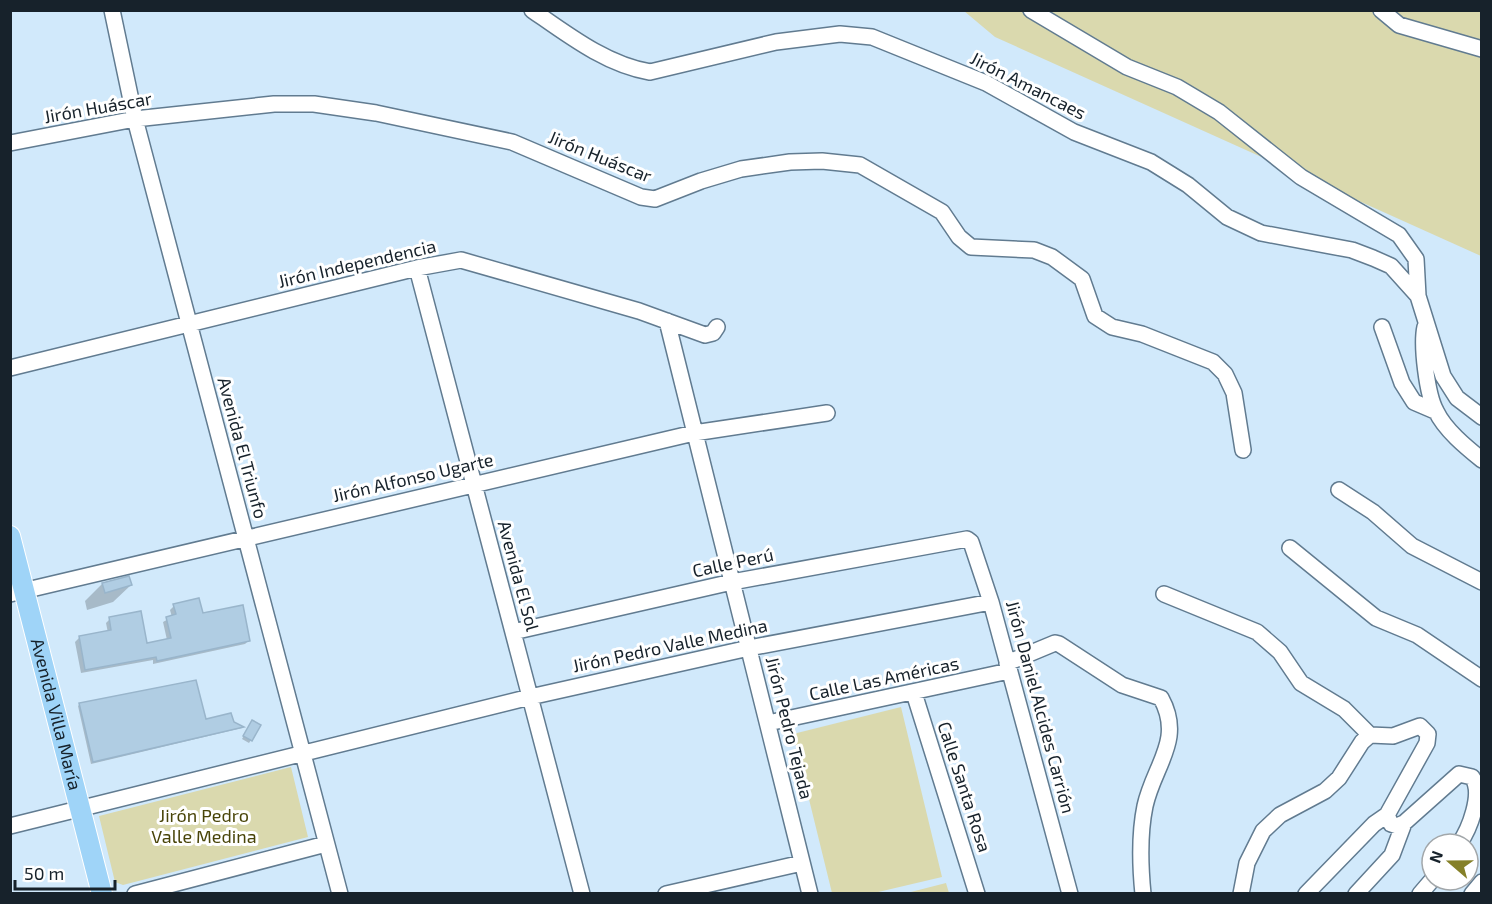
<svg xmlns="http://www.w3.org/2000/svg" width="1492" height="904" font-family="'Exo 2',sans-serif">
  <style>
    .green { fill: #dad9ae }
    .shadow { fill: #0003 }
    .building { fill: #b0cde3; stroke: #99b5cb; stroke-width: 1.5 }
    .lines { fill: none; stroke-linecap: round; stroke-linejoin: round }
    .minor-casing { stroke: #617b90; stroke-width: 18 }
    .major-casing { stroke: #fff; stroke-width: 22 }
    .minor { stroke: #fff; stroke-width: 15 }
    .major { stroke: #9fd4f8; stroke-width: 20 }
    .labels { text-anchor: middle; stroke-width: 6; stroke-linejoin: round; paint-order: stroke }
    .street-label { font-size: 18px; fill: #17222b; stroke: #fff }
    .park-label { font-size: 18px; fill: #484408; stroke: #fff }
  </style>
  <rect width="100%" height="100%" fill="#d1e9fb"/>
  <path class="green" d="M964 11H1481V256L995 37Z
    M901 707 942 877 874 893H832L793 734Z
    M291 767 308 837 123 885 115 882 99 816Z
    M946 883 949 893H907Z"/>
  <path class="shadow" d="M102 584 131 585 113 602 87 610 85 601Z
    M174 606 202 615 248 641 245 644 153 664V660L81 673 75 642 79 638 108 633 106 623 110 619 146 644 167 640 163 622 172 617 170 610Z
    M80 704 233 723 242 728 91 764 78 706Z
    M252 722 251 740 249 743 242 739Z"/>
  <path class="building" d="M129 576 132 585 105 593 102 583Z
    M199 598 203 613 243 605 250 641 157 661 156 657 85 670 79 636 111 630 109 617 141 611 147 643 171 638 166 617 176 614 173 604Z
    M196 680 206 719 231 713 234 722 244 727 93 762 79 703Z
    M252 720 261 725 252 741 243 736Z"/>
  <g class="lines">
    <g class="minor-casing">
      <path id="minor" d="M112 10 135 119 340 894
        M532 10C568 35 607 65 650 72L776 42 840 34 872 37 986 83 1074 132 1151 162 1188 185 1227 217 1261 233 1352 250 1373 258 1391 266 1418 296
        M1031 10 1127 67 1177 87 1219 112 1301 177 1399 235 1416 259 1418 296 1443 376 1457 398 1482 417
        M1381 10 1399 25 1482 49
        M10 143 135 119 274 104H314L376 113 512 142 641 197 655 199 701 181 741 169 790 162 822 161 860 165 942 212 959 237 971 247 1034 250 1052 257 1082 279 1095 316 1112 327 1142 334 1213 362 1225 374 1234 393 1243 450
        M417 268 582 894
        M667 321 810 894
        M1382 327 1402 383 1414 402 1435 411
        M1425 327C1421 345 1427 395 1436 411 1445 430 1466 447 1482 460
        M10 368 417 268 461 260 639 311 705 335 713 333 717 327
        M1339 490 1373 512 1412 546 1482 582
        M1290 548 1376 618 1417 635 1482 679
        M10 594 694 433 827 413
        M1164 594 1257 632 1280 652 1301 683 1344 709 1370 735
        M513 632 732 582 967 539 971 542 991 602 1070 894
        M1007 663 1055 643 1059 644 1122 685 1161 698C1184 740 1154 765 1145 806 1139 835 1140 864 1143 894
        M914 693 977 894
        M768 723 1009 671
        M10 826 530 697 749 648 991 602
        M135 894 326 844
        M666 894 802 863
        M1241 894 1247 863 1263 831 1280 815 1325 791 1339 778 1362 742 1370 735 1393 736 1420 726 1428 734 1427 743 1387 815 1391 824 1397 826 1404 823 1459 774 1472 777C1484 793 1469 830 1459 844
        M1306 894 1374 824 1387 815
        M1356 894 1392 855 1404 823
        M1420 894 1432 880
        M1472 894 1482 882"/>
    </g>
    <g class="major-casing">
      <g id="major">
        <path id="s1" d="M10 536 102 894"/>
      </g>
    </g>
    <use href="#minor" class="minor"/>
    <use href="#major" class="major"/>
  </g>
  <g class="labels">
    <g class="street-label">
      <text transform="translate(1028 86) rotate(27)" y="6">Jirón Amancaes</text>
      <text transform="translate(98 108) rotate(-10)" y="6">Jirón Huáscar</text>
      <text transform="translate(600 157) rotate(22)" y="6">Jirón Huáscar</text>
      <text transform="translate(357 264) rotate(-13)" y="6">Jirón Independencia</text>
      <text transform="translate(242 448) rotate(75)" y="6">Avenida El Triunfo</text>
      <text transform="translate(413 478) rotate(-13)" y="6">Jirón Alfonso Ugarte</text>
      <text transform="translate(733 563) rotate(-12)" y="6">Calle Perú</text>
      <text transform="translate(518 576) rotate(75)" y="6">Avenida El Sol</text>
      <text transform="translate(670 646) rotate(-12)" y="6">Jirón Pedro Valle Medina</text>
      <text transform="translate(884 679) rotate(-12)" y="6">Calle Las Américas</text>
      <text transform="translate(1040 707) rotate(75)" y="6">Jirón Daniel Alcides Carrión</text>
      <text dy="6" stroke="none"><textPath href="#s1" startOffset="184">Avenida Villa María</textPath></text>
      <text transform="translate(789 728) rotate(76)" y="6">Jirón Pedro Tejada</text>
      <text transform="translate(964 787) rotate(72)" y="6">Calle Santa Rosa</text>
    </g>
    <g class="park-label">
      <text x="204" y="822">Jirón Pedro<tspan x="204" dy="21">Valle Medina</tspan></text>
    </g>
  </g>
  <rect width="1492" height="904" fill="none" stroke="#17222b" stroke-width="24"/>
  <g transform="translate(1450 862) rotate(290)"><circle r="28" fill="#ffffff" stroke="#a2a7aa" stroke-width="1.5"/>
  <path d="M0-4.5L10 22L0 15L-10 22Z" fill="#858028"/>
  <text y="-9" font-size="16" font-weight="bold" text-anchor="middle" fill="#17222b">N</text>
  </g>
  <path d="M15 880v9h100v-9" fill="none" stroke="#17222b" stroke-width="3"/>
  <text x="24" y="880" font-size="18" fill="#17222b" stroke="#ffffff" stroke-width="4.5" paint-order="stroke">50 m</text>
</svg>
